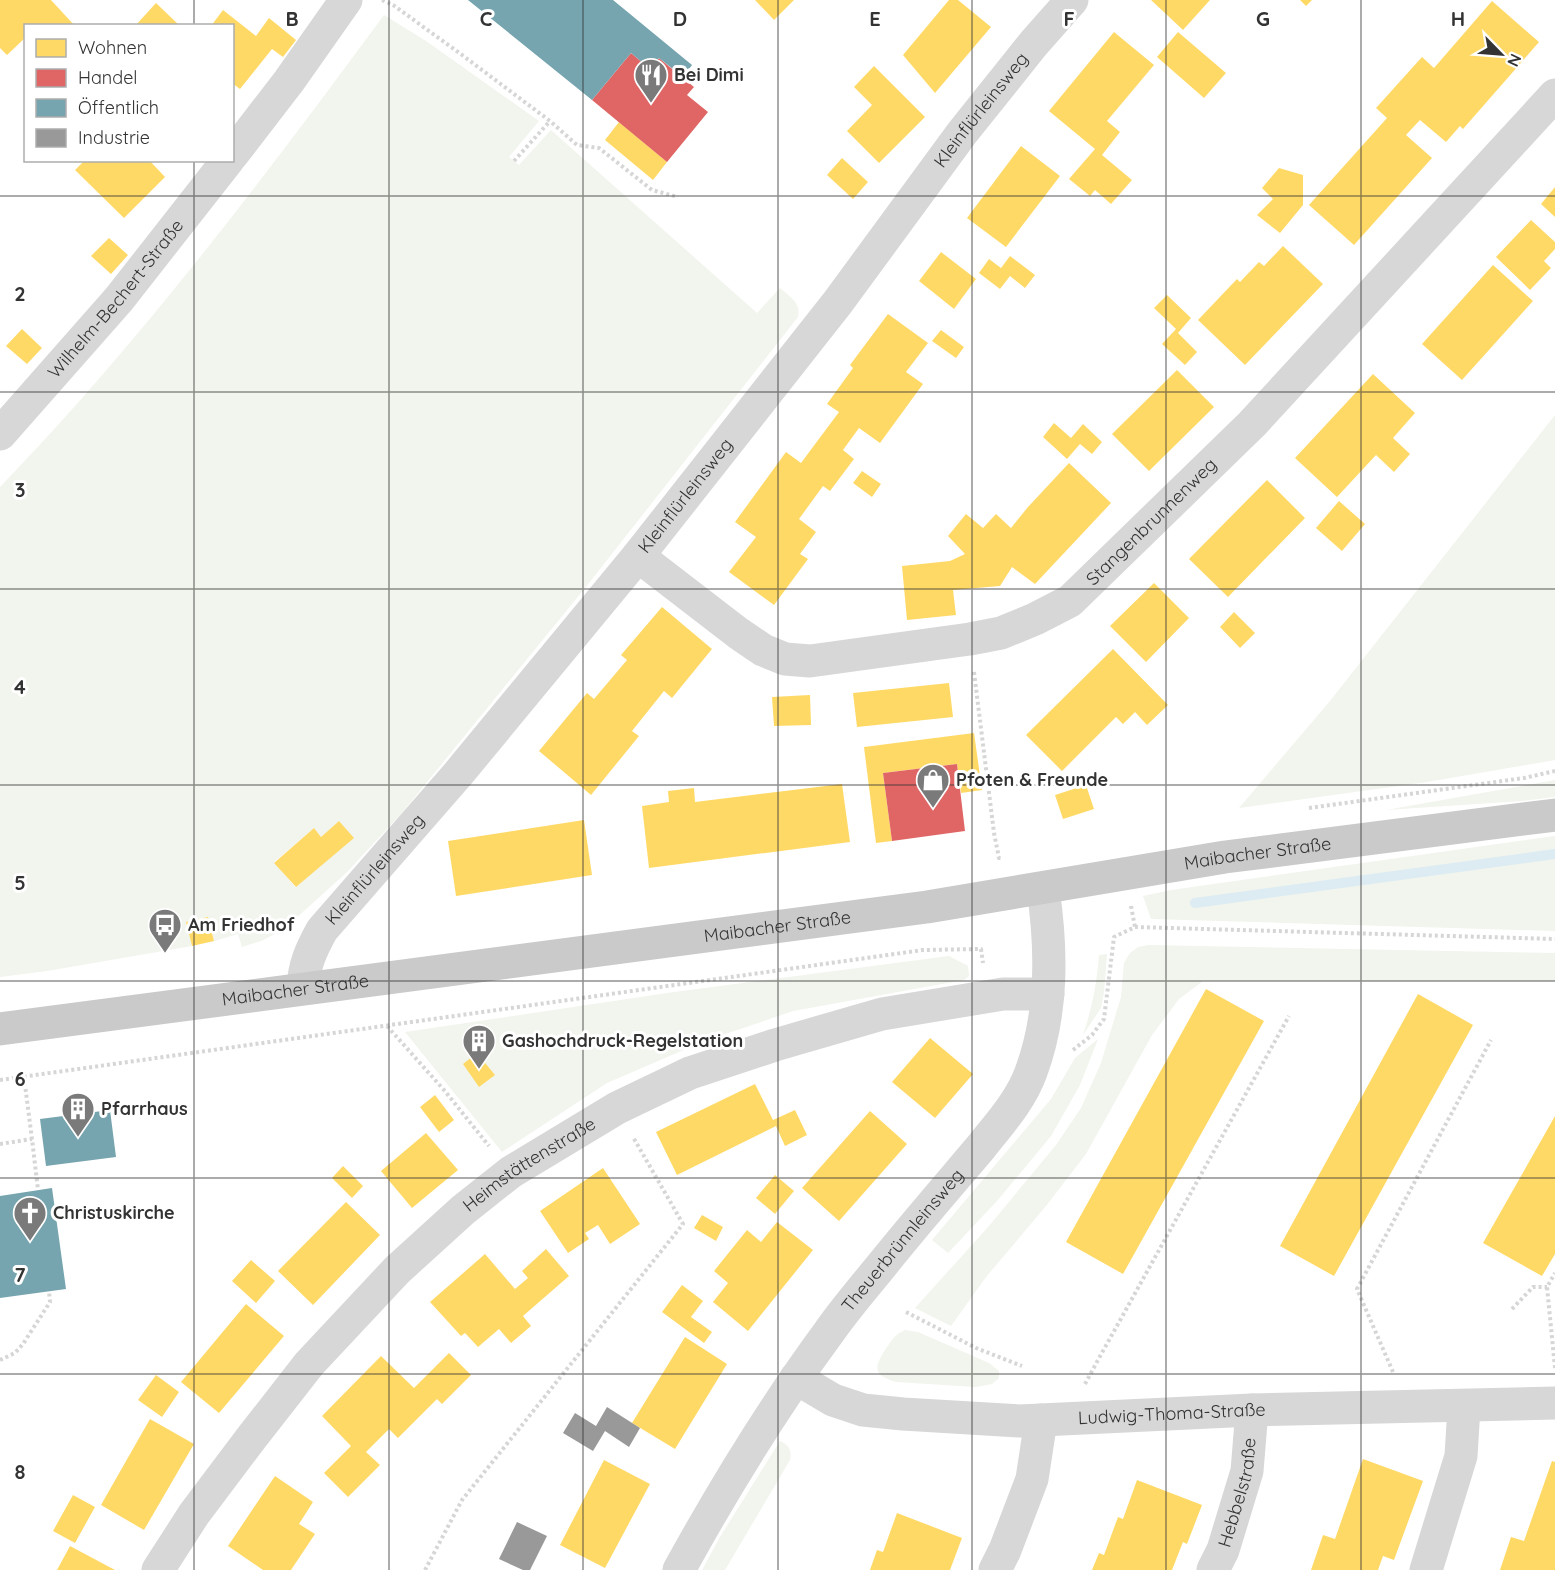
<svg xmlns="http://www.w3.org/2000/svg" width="1555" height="1570" font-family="Quicksand,sans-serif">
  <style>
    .green { fill: #f1f5ed; fill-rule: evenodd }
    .homes { fill: #ffd966 }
    .shops { fill: #e06666 }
    .public { fill: #76a5af }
    .industry { fill: #999 }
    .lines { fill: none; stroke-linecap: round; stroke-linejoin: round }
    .stream { stroke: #ddebf3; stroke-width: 10 }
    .path { stroke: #d6d6d6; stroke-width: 4; stroke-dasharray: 3 3; stroke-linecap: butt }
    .minor { stroke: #d7d7d7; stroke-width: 33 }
    .major { stroke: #cacaca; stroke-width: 33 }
    .grid { fill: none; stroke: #333; stroke-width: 1.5; stroke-opacity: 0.55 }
    .labels { text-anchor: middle; stroke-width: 6; stroke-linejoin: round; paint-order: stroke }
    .poi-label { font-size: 18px; font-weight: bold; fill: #333; stroke: #fff; text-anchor: start }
    .street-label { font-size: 18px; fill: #333; stroke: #fff }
    .grid-label { font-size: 20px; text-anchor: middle; font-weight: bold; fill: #333; stroke: #fff; stroke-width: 6; stroke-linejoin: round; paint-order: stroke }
  </style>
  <rect width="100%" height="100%" fill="#fff"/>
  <path class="green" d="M384 15 426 41 539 121 509 157 519 165 551 130 757 313 780 288C790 297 801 302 798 317L589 583 401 814 346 873 304 911 281 931 261 941 242 947 238 934 214 941 208 917 186 922 192 946 47 971 0 977V487C141 341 264 178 384 15ZM339 821 353 838 295 887 274 862 314 828 321 837Z
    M1555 415V760L1427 782 1239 808 1330 701Z
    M1555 780V797L1521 801 1386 810Z
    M1555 836V931L1151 919 1143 896 1171 890Z
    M1148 945 1555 953V981H1203L1179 999 1152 1035 1086 1154 1046 1206 986 1277 951 1326 915 1308 989 1226 1056 1145 1081 1108 1101 1063 1121 997 1124 963 1130 953 1138 947Z
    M1107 954 1104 992 1101 1008 1083 1035C1092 1008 1097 983 1099 955Z
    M949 956 968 966 969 976 964 980 793 1011 702 1042 607 1083 502 1152 405 1032 674 992Z
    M1098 1039 1080 1085 1051 1136 997 1201 948 1253 932 1240 1051 1099 1075 1058Z
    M905 1330 918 1332 989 1363 999 1371V1378L992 1384 976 1387 896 1382C874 1375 873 1369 885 1350 891 1341 895 1334 905 1330Z
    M780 1441C789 1445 792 1450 790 1460L725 1570H702L720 1537Z"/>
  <path class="homes" d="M0 0H51L75 26H26V37L7 55 0 48Z
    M755 0H794L774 20Z
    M949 0H958L991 27 935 93 903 55Z
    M1151 0H1210L1183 30Z
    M1300 0H1312L1306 6Z
    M1492 1 1539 42 1463 129 1460 126 1446 142 1420 120 1406 135 1432 158 1354 245 1309 205 1387 118 1376 108 1422 57 1434 68Z
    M156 3 180 26H135Z
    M223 10 256 36 269 18 296 40 283 57 272 49 240 89 232 83V26H211Z
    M1114 32 1154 65 1107 121 1120 132 1102 155 1132 180 1111 204 1095 190 1090 196 1069 179 1095 149 1049 111Z
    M1178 32 1226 73 1204 98 1157 57Z
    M874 66 925 117 879 163 847 131 872 105 854 87Z
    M619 122 667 162 653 180 605 140Z
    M1021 146 1060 176 1006 247 967 218Z
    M842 158 868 182 853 199 827 175Z
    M85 160H149L165 177 124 218 75 170Z
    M1279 168 1303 175V205L1280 233 1257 215 1273 199 1262 188Z
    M1555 187V217L1541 204Z
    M1531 220 1555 242V249L1544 261 1551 268 1530 290 1496 257Z
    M109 238 128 255 111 274 91 256Z
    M1283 246 1323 284 1245 365 1198 320 1237 279 1240 282 1259 262 1264 266Z
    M941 252 976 279 954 309 919 281Z
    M1010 256 1035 275 1025 288 1010 276 1000 289 979 273 989 259 1001 268Z
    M1493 265 1533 301 1462 380 1422 344Z
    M1167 295 1191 318 1178 333 1197 352 1185 365 1162 344 1176 329 1154 308Z
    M888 314 928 343 906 372 923 384 880 443 859 428 843 450 854 459 830 491 823 486 799 519 816 532 800 554 808 559 774 605 729 572 756 537 735 522 786 452 801 463 839 412 827 404 853 368 850 365Z
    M22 329 42 348 27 364 6 346Z
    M941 330 964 347 956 358 932 341Z
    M1177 370 1214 407 1149 471 1112 434Z
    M1373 374 1415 413 1393 438 1410 454 1394 472 1376 455 1337 497 1295 458Z
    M1054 423 1071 438 1083 424 1102 442 1092 454 1080 444 1067 459 1043 437Z
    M1069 463 1111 503 1035 584 1012 567 1000 586 953 590 956 615 907 620 902 566 950 561 965 554 948 536 966 514 983 528 996 514 1011 528 1028 507Z
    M862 471 881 484 872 497 853 483Z
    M1267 480 1305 518 1228 597 1189 559Z
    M1339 501 1365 524 1342 551 1316 528Z
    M1154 583 1189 618 1146 662 1110 626Z
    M662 607 712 649 672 698 664 691 632 731 639 736 591 795 539 751 587 693 594 699 627 660 621 655Z
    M1234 612 1255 633 1240 648 1220 627Z
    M1113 649 1168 705 1147 725 1135 712 1123 724 1116 717 1062 771 1026 735Z
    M949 683 953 717 857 727 853 693Z
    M810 695 811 725 774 726 772 697Z
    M974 733 982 790 961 793 957 764 883 773 892 841 876 843 864 747Z
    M842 784 850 842 649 868 642 806 669 802 668 791 694 788 695 802Z
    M1086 785 1094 809 1063 819 1055 795Z
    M584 820 592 875 456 896 448 841Z
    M339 821 354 838 296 887 274 863 314 828 321 837Z
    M208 917 214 941 192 946 186 922Z
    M1206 989 1264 1021 1123 1274 1066 1242Z
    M1418 994 1473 1025 1334 1276 1280 1246Z
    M930 1038 973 1074 935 1118 892 1082Z
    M477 1053 495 1075 479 1087 463 1064Z
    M755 1084 773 1120 795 1110 807 1135 785 1146 776 1126 677 1175 656 1132Z
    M435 1095 454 1120 439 1132 420 1107Z
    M870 1111 907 1144 839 1221 802 1188Z
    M1555 1116V1254L1542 1276 1483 1243Z
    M426 1133 458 1170 412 1208 381 1171Z
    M343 1166 363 1186 352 1198 332 1178Z
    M603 1168 640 1224 610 1244 598 1225 585 1233 589 1239 568 1253 540 1211Z
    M775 1175 794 1191 775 1214 756 1198Z
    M346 1202 380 1235 313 1305 278 1271Z
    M702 1215 723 1227 716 1241 694 1228Z
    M777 1222 813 1250 748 1331 713 1302 728 1283 714 1271 747 1230 761 1242Z
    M546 1249 569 1276 523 1316 531 1326 511 1343 499 1329 478 1347 465 1333 461 1336 430 1302 485 1254 515 1289 528 1278 522 1271Z
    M251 1260 275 1281 256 1303 232 1281Z
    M682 1285 703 1301 691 1317 712 1332 704 1343 662 1312Z
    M246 1304 284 1336 219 1413 181 1382Z
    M685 1337 727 1364 675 1449 632 1423Z
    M449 1353 471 1375 442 1404 437 1399 398 1438 389 1429 366 1452 380 1465 348 1497 324 1473 351 1446 322 1416 381 1356 414 1388Z
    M156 1375 179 1392 162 1417 138 1400Z
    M150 1419 194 1444 144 1530 101 1505Z
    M1363 1459 1423 1481 1394 1560 1383 1556 1378 1570H1311L1323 1535 1335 1539Z
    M604 1460 650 1484 605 1568 560 1545Z
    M1552 1461 1555 1462V1570H1500L1511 1537 1524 1541Z
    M275 1476 313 1502 299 1524 315 1534 291 1570H263L228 1546Z
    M1137 1480 1202 1505 1187 1544 1183 1542 1172 1570H1092L1099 1553 1104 1555 1118 1517 1123 1519Z
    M73 1495 95 1507 75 1543 53 1531Z
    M897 1513 962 1538 950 1570H870L877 1550 883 1552Z
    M70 1546 115 1570H57Z"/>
  <path class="shops" d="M631 53 650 69 659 58 694 87 687 95 708 112 667 162 592 100Z
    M957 764 965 831 892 841 883 773Z"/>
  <path class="public" d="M468 0H613L692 65 683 77 659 58 650 69 631 53 592 100Z
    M110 1110 116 1157 46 1166 40 1119Z
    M52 1188 66 1289 0 1298V1196Z"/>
  <path class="industry" d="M607 1407 640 1428 629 1447 605 1431 593 1451 563 1433 575 1413 596 1426Z
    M517 1522 547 1536 530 1570H523L499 1559Z"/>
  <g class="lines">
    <path class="stream" d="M1195 903 1555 854"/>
    <path class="path" d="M382 0 393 5 454 49 550 121 577 145 599 148 652 190 678 197
      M514 161 550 121
      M974 672 994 833 999 858 1003 857
      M1309 808 1524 778 1555 771
      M1131 906 1135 927
      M387 1026 444 1090 489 1146
      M1073 1050 1092 1035 1104 1019 1114 937 1135 927 1555 939
      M24 1077 32 1139
      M0 1080 923 950 981 949 983 963
      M0 1144 32 1139 38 1190
      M1512 1309 1533 1287H1547
      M906 1312 976 1348 1022 1366
      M0 1360 15 1353 23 1344 50 1302 49 1291
      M1555 1368 1547 1287 1555 1273
      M1393 1372 1357 1289 1491 1040
      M1085 1384 1098 1360 1289 1016
      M425 1570 462 1500 683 1224 633 1137"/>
    <g class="minor">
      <path d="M232 155 289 81 346 0"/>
      <path id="s1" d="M0 434 119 299 228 160"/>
      <path id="s2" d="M638 556 738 633 763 650 785 659 810 661 970 639 1001 633 1035 619 1070 601 1252 424 1555 95"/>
      <path id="s3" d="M303 988C304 965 311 950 322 930L458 774 638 556 838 302 962 133 1034 43 1072 0"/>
      <path id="s4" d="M796 1378 833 1400 863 1410 903 1414 1020 1421 1252 1410 1555 1403"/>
      <path id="s5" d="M158 1570 194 1514 252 1437 309 1364 397 1270 463 1210 511 1172 617 1108 690 1073 775 1045 882 1014 1003 994H1048"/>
      <path id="s6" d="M679 1570C724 1488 773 1408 829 1332 845 1309 864 1287 882 1265 914 1225 948 1186 981 1147 1000 1123 1021 1100 1031 1072 1053 1013 1052 950 1043 889"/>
      <path d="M995 1570 1005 1550 1032 1479 1041 1420"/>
      <path id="s7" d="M1213 1570 1223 1550 1247 1471 1252 1410"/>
      <path d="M1426 1570 1461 1456 1464 1407"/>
    </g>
    <path class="major" id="s8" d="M0 1029 927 907 1225 857 1555 815"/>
  </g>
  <path class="grid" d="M194 0V26M389 0V1570M583 0V1570M778 0V1570M972 0V1570M1166 0V1570M1361 0V1570M194 160V1570M0 196H1555M0 392H1555M0 589H1555M0 785H1555M0 981H1555M0 1178H1555M0 1374H1555"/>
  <defs>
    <g id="restaurant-pin" transform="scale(1.725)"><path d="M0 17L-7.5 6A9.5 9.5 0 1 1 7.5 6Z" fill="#7a7a7a" stroke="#fff"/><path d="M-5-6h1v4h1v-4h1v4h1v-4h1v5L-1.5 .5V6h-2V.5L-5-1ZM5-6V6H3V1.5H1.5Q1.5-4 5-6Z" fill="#fff"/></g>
    <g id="shop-pin" transform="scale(1.725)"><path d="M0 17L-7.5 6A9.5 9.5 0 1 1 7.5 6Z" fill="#7a7a7a" stroke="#fff"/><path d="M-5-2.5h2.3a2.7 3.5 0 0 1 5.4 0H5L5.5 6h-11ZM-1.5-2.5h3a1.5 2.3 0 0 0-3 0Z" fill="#fff"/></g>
    <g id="bus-pin" transform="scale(1.725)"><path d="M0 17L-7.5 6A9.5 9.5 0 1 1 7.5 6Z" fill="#7a7a7a" stroke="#fff"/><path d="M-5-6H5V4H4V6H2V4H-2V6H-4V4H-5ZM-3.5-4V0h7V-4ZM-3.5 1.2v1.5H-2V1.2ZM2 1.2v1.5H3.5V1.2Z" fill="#fff"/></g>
    <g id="building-pin" transform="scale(1.725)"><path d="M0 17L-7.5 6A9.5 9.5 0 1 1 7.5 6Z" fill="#7a7a7a" stroke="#fff"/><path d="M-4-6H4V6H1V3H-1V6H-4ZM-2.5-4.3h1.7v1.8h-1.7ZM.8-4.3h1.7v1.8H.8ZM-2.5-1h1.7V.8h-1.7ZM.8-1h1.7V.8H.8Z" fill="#fff"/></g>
    <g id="church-pin" transform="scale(1.725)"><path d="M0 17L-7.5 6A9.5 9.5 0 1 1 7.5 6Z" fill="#7a7a7a" stroke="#fff"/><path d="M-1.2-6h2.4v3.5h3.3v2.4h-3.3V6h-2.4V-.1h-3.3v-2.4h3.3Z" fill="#fff"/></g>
  </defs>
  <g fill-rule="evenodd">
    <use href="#restaurant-pin" x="651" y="75"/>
    <use href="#shop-pin" x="933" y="780"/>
    <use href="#bus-pin" x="165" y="925"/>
    <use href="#building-pin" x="479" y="1041"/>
    <use href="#building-pin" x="78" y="1109"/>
    <use href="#church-pin" x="30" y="1213"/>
  </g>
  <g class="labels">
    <g class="poi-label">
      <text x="674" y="81">Bei Dimi</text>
      <text x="956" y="786">Pfoten &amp; Freunde</text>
      <text x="188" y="931">Am Friedhof</text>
      <text x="502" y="1047">Gashochdruck-Regelstation</text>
      <text x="101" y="1115">Pfarrhaus</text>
      <text x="53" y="1219">Christuskirche</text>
    </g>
    <g class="street-label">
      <text dy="6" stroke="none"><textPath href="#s3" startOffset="1114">Kleinflürleinsweg</textPath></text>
      <text dy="6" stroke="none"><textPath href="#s1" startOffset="178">Wilhelm-Bechert-Straße</textPath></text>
      <text dy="6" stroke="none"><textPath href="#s3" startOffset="628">Kleinflürleinsweg</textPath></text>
      <text dy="6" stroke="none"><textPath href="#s2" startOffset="588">Stangenbrunnenweg</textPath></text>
      <text dy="6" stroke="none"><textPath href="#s8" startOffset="1270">Maibacher Straße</textPath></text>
      <text dy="6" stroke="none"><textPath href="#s3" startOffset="142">Kleinflürleinsweg</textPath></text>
      <text dy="6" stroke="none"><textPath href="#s8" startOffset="784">Maibacher Straße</textPath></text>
      <text dy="6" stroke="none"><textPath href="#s8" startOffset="298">Maibacher Straße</textPath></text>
      <text dy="6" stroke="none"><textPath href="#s5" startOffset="554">Heimstättenstraße</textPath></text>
      <text dy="6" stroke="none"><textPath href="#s6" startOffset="399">Theuerbrünnleinsweg</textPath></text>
      <text dy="6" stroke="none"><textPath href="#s4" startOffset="384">Ludwig-Thoma-Straße</textPath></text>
      <text dy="6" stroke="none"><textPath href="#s7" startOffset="82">Hebbelstraße</textPath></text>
    </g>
  </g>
  <g class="grid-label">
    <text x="292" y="26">B</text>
    <text x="486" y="26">C</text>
    <text x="680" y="26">D</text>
    <text x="875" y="26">E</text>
    <text x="1069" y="26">F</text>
    <text x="1263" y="26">G</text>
    <text x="1458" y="26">H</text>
    <text x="20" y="301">2</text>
    <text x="20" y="497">3</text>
    <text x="20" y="694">4</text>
    <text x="20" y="890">5</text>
    <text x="20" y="1086">6</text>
    <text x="20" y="1282">7</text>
    <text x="20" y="1479">8</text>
  </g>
  <rect x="24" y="24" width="210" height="138" fill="#ffffff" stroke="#adadad" stroke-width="1.5"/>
  <rect x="36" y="39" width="30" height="18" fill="#ffd966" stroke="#adadad" stroke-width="1.5"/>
  <text x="78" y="54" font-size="18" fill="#333333">Wohnen</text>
  <rect x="36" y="69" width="30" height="18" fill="#e06666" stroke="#adadad" stroke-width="1.5"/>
  <text x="78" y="84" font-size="18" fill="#333333">Handel</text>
  <rect x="36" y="99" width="30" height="18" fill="#76a5af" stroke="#adadad" stroke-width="1.5"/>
  <text x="78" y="114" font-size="18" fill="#333333">Öffentlich</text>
  <rect x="36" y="129" width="30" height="18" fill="#999999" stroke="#adadad" stroke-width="1.5"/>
  <text x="78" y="144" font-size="18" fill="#333333">Industrie</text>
  <g transform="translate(1501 54) rotate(115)" stroke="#ffffff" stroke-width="4.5" paint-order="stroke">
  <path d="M0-4.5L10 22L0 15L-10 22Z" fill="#333333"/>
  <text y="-9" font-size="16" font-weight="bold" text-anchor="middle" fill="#333333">N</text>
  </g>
</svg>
